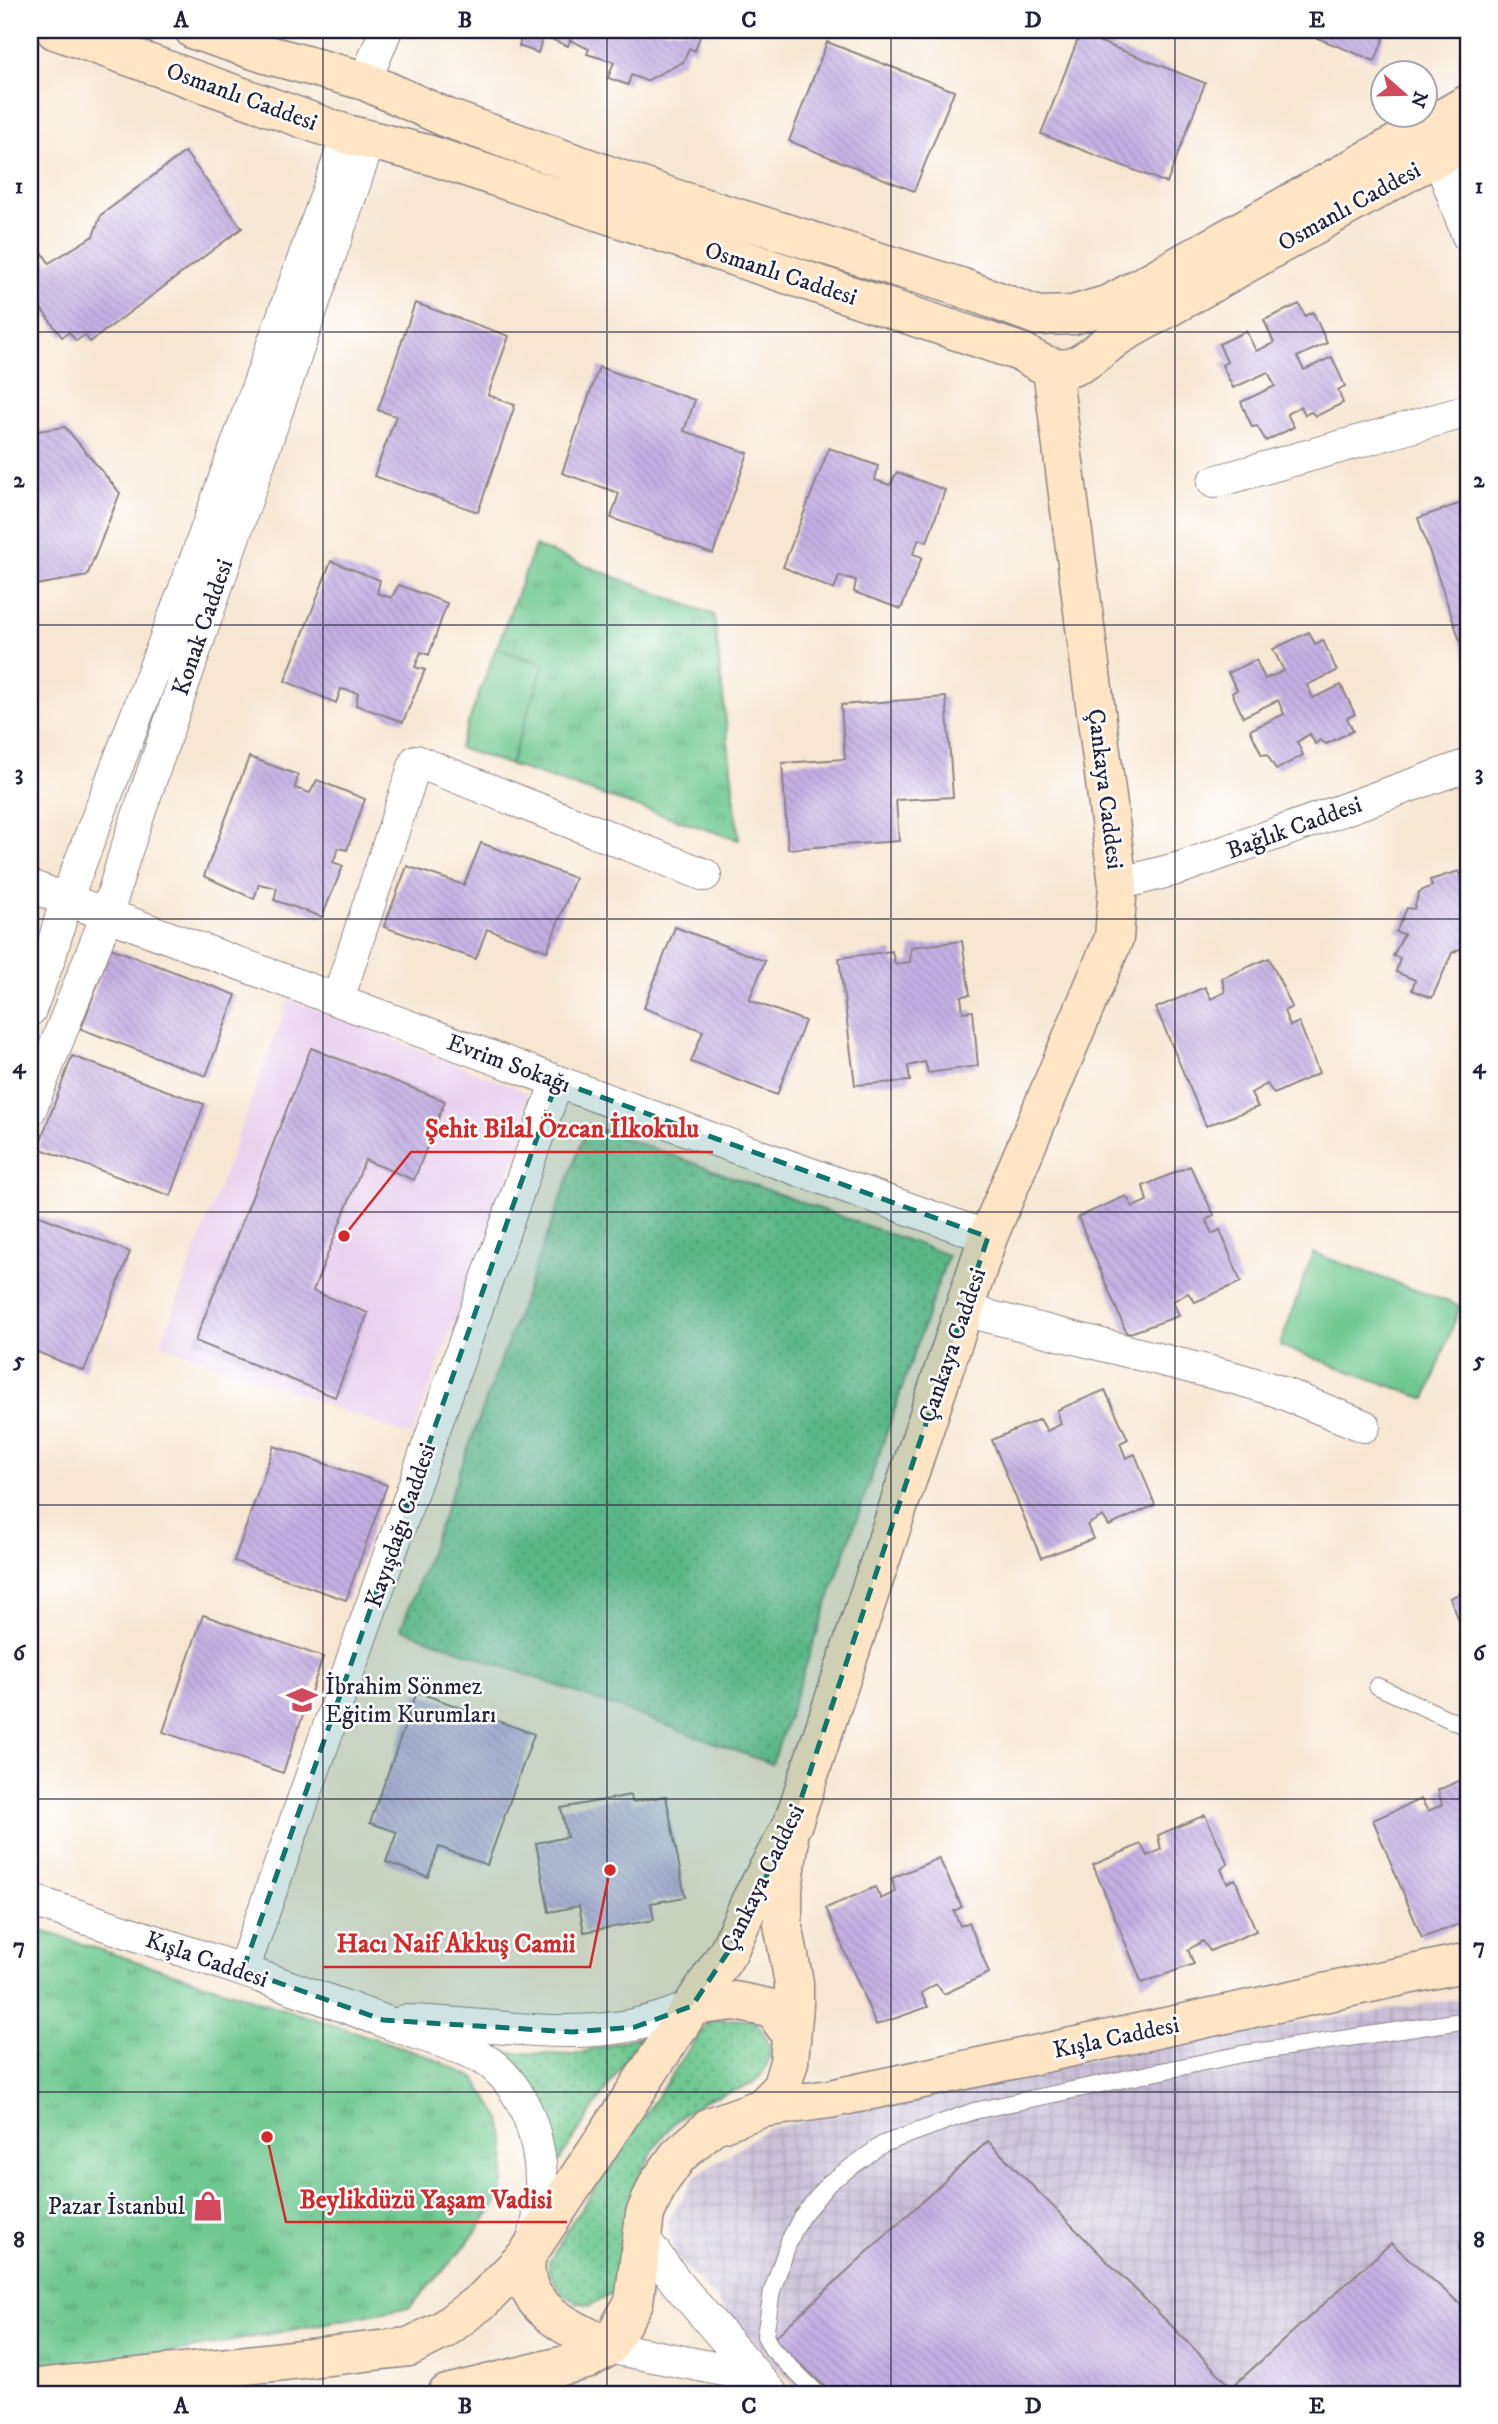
<svg xmlns="http://www.w3.org/2000/svg" width="1498" height="2424" font-family="'IM FELL DW Pica',serif">
  <style>
    .built { fill: #e9d2ee }
    .industrial { fill: url(#industrial-grid) }
    .grass { fill: url(#grass-dots); stroke: #487565; stroke-width: 2 }
    .park { fill: url(#park-tufts); stroke: #487565; stroke-width: 2 }
    .garden { fill: #6ec88f; stroke: #487565; stroke-width: 2 }
    .building { fill: url(#building-back-hatch) }
    .lines { fill: none; stroke-linecap: round; stroke-linejoin: round }
    .lane-casing { stroke: #8c8486; stroke-width: 18 }
    .street-casing { stroke: #8c8486; stroke-width: 34 }
    .secondary-casing { stroke: #8c8486; stroke-width: 41 }
    .lane { stroke: #fff; stroke-width: 16 }
    .street { stroke: #fff; stroke-width: 32 }
    .secondary { stroke: #fee5c5; stroke-width: 38 }
    .marked { fill: #0f766e; fill-opacity: 0.2; stroke: #0f766e; stroke-width: 5; stroke-dasharray: 14 9; stroke-linejoin: round }
    .grid { fill: none; stroke: #22223b; stroke-width: 2; stroke-opacity: 0.55 }
    .labels { text-anchor: middle; stroke-width: 5; stroke-linejoin: round; paint-order: stroke }
    .street-label { font-size: 24px; fill: #22223b; stroke: #fff }
    .poi-label { font-size: 24px; fill: #22223b; stroke: #fff; text-anchor: start }
    .leader { fill: none; stroke: #d62828; stroke-width: 2.5 }
    .callout-dot { fill: #d62828; stroke: #fff; stroke-width: 2.5 }
    .callout-label { font-size: 26px; text-anchor: middle; font-weight: bold; fill: #d62828; stroke: #fff; stroke-width: 5; stroke-linejoin: round; paint-order: stroke }
    .neatline { fill: none; stroke: #22223b; stroke-width: 2.5 }
    .grid-label { font-size: 23px; text-anchor: middle; font-weight: bold; fill: #22223b }
  </style>
  <defs>
    <pattern id="industrial-grid" width="8" height="8" patternUnits="userSpaceOnUse" patternTransform="scale(1.75)"><rect width="8" height="8" fill="#c9bfd7"/><path d="M0 4h8M4 0v8" fill="none" stroke="#aca4b9"/></pattern>
    <pattern id="grass-dots" width="8" height="8" patternUnits="userSpaceOnUse" patternTransform="scale(1.75)"><rect width="8" height="8" fill="#6ec88f"/><path d="M2 2h.1M6 6h.1" fill="none" stroke="#5aa276" stroke-width="1.8" stroke-linecap="round"/></pattern>
    <pattern id="park-tufts" width="24" height="20" patternUnits="userSpaceOnUse" patternTransform="scale(1.75)"><rect width="24" height="20" fill="#6ec88f"/><path d="M3 7l-1-3M5 7V3M7 7l1-3M15 17l-1-3M17 17v-4M19 17l1-3" fill="none" stroke="#5aa276"/></pattern>
    <pattern id="building-back-hatch" width="6" height="6" patternUnits="userSpaceOnUse" patternTransform="scale(1.75)"><rect width="6" height="6" fill="#c3afe2"/><path d="M-1 5l2 2M0 0l6 6M5-1l2 2" fill="none" stroke="#a796c3"/></pattern>
  </defs>
  <rect width="100%" height="100%" fill="#fff"/>
  <filter id="ink" filterUnits="userSpaceOnUse"><feTurbulence type="fractalNoise" baseFrequency=".0143" numOctaves="2"/><feDisplacementMap in="SourceGraphic" scale="14" xChannelSelector="R" yChannelSelector="G"/><feConvolveMatrix kernelMatrix="1 2 1 2 8 2 1 2 1" color-interpolation-filters="sRGB"/></filter>
  <filter id="wash" filterUnits="userSpaceOnUse"><feTurbulence type="fractalNoise" baseFrequency=".00686" numOctaves="4" result="noise"/><feDisplacementMap in="SourceGraphic" scale="28" xChannelSelector="R" yChannelSelector="G"/><feGaussianBlur stdDeviation="1.57" result="paint"/><feColorMatrix in="noise" values="0 0 0 0 0 0 0 0 0 0 0 0 0 0 0 0 0 1.4 0 .05"/><feComposite in="paint" operator="in"/></filter>
  <g filter="url(#wash)">
    <rect width="100%" height="100%" fill="#f7e7d2"/>
    <path class="built" d="M289 999 526 1092 527 1128 412 1436 161 1344Z"/>
    <path class="industrial" d="M1468 1997V2394H803L676 2257 667 2223 695 2177 767 2129 1155 2046Z"/>
    <path class="grass" d="M588 1125 948 1255 772 1764 401 1629Z
      M715 2019 753 2020C769 2034 776 2053 763 2072 748 2094 723 2090 702 2102 634 2140 627 2221 616 2290L591 2305 576 2302 562 2294 549 2272V2262L574 2219 707 2023Z
      M641 2036 550 2175 536 2094 492 2056 493 2052 573 2055Z"/>
    <path class="park" d="M535 546 714 615 739 840 459 748Z
      M30 1927 423 2054 475 2078 502 2121 506 2153 501 2196 467 2244 410 2307 123 2362 30 2373Z"/>
    <path class="garden" d="M496 648 544 665 510 765 459 748Z
      M1313 1253 1460 1306 1426 1399 1280 1346Z"/>
    <g id="blocks">
      <path class="building" d="M506 30H692L701 33 695 51 689 48 683 62 646 81 631 75 628 85 608 78 614 62 587 54 589 49 570 40 568 46 543 36 538 53 519 46 521 38Z
        M1297 30H1387L1375 61Z
        M1080 34 1205 83 1167 183 1041 134Z
        M827 42 954 91 914 191 789 141Z
        M185 152 242 228 90 342 85 335 76 341 69 332 62 337 31 295 35 287 30 281V233L49 263 93 236 101 215Z
        M415 303 509 336 488 395 515 405 478 512 374 476 396 416 378 410Z
        M1299 304 1305 316 1313 312 1327 343 1297 357 1304 370 1332 357 1345 386 1338 390 1343 403 1316 416 1311 412 1305 415 1301 406 1287 414 1294 427 1266 441 1257 426 1252 427 1241 402 1275 386 1268 372 1233 388 1222 365 1227 362 1219 344 1246 331 1256 351 1274 343 1264 320Z
        M599 367 695 400 684 431 748 453 713 554 611 518 619 493 562 473Z
        M65 427 120 493 87 576 30 586V432Z
        M829 448 878 466 875 480 890 485 897 472 945 490 927 542 919 539 913 554 922 557 901 609 854 592 856 580 839 576 834 590 783 567Z
        M1461 503 1468 526V664L1418 518Z
        M331 561 380 580 377 593 391 598 399 585 447 603 429 655 421 652 415 667 425 670 403 722 356 705 358 693 341 689 336 703 285 681Z
        M1309 632 1315 644 1323 640 1337 671 1307 685 1313 698 1341 685 1355 714 1347 718 1353 731 1326 744 1320 740 1315 744 1310 734 1297 742 1303 755 1276 770 1267 754 1262 755 1250 730 1284 714 1278 700 1243 717 1232 693 1237 690 1228 673 1256 660 1265 679 1284 671 1273 649Z
        M946 697 953 797 896 800 899 841 788 849 782 763 845 759 841 705Z
        M249 757 298 775 295 788 310 793 317 780 365 799 347 850 339 848 333 862 343 866 322 917 274 900 277 888 259 884 254 899 204 876Z
        M481 843 575 878 547 951 487 929 476 959 384 927 407 866 464 885Z
        M1459 871 1464 884 1468 882V938L1465 946 1452 953 1432 998 1412 990 1415 980 1396 972 1400 958 1393 956 1404 934 1396 932 1407 908 1414 909 1419 892 1432 886 1430 880Z
        M675 927 765 961 749 1000 805 1021 777 1095 691 1062 703 1031 644 1008Z
        M962 941 970 995 961 996 963 1012 973 1011 978 1066 928 1073 925 1062 908 1066 910 1081 855 1085 839 958 892 951 895 964 910 962 911 947Z
        M111 948 236 995 206 1076 81 1029Z
        M1269 958 1292 1007 1284 1011 1290 1026 1299 1022 1319 1073 1274 1094 1267 1084 1251 1093 1258 1107 1206 1126 1156 1008 1205 987 1211 999 1225 992 1222 978Z
        M311 1048 445 1101 414 1180 365 1160 313 1291 368 1313 335 1397 195 1341Z
        M72 1056 204 1104 171 1196 38 1148Z
        M1190 1166 1214 1215 1206 1220 1212 1234 1220 1230 1241 1282 1195 1302 1188 1293 1173 1301 1179 1316 1127 1334 1078 1217 1126 1196 1133 1207 1147 1201 1143 1186Z
        M30 1212 130 1252 84 1371 30 1349Z
        M1105 1390 1128 1439 1120 1443 1126 1458 1135 1454 1155 1505 1109 1526 1103 1516 1087 1525 1093 1539 1041 1558 992 1440 1040 1419 1047 1431 1061 1424 1057 1410Z
        M274 1446 387 1485 346 1600 234 1561Z
        M1468 1590V1642L1450 1598Z
        M203 1615 323 1657 283 1773 163 1732Z
        M417 1692 534 1734 487 1865 439 1847 428 1877 386 1862 397 1832 370 1823Z
        M1468 1777V1921L1422 1938 1373 1820 1421 1799 1428 1811 1442 1805 1438 1790Z
        M631 1795 632 1802 666 1796 685 1897 651 1903 654 1920 584 1932 579 1906 549 1912 536 1843 567 1837 561 1808Z
        M1205 1815 1228 1864 1221 1869 1227 1883 1235 1879 1256 1931 1210 1951 1203 1941 1188 1950 1194 1964 1142 1983 1093 1865 1141 1844 1147 1856 1161 1850 1158 1835Z
        M939 1858 962 1907 954 1911 960 1926 969 1922 989 1973 944 1994 936 1984 921 1993 928 2007 876 2025 826 1908 875 1887 881 1899 895 1892 892 1878Z
        M988 2141 1232 2387 1391 2243 1468 2311V2394H833L773 2339Z"/>
    </g>
  </g>
  <g filter="url(#ink)">
    <use href="#blocks" fill-opacity="0" stroke="#8c8486" stroke-width="2"/>
    <g class="lines">
      <g class="lane-casing">
        <path id="lane" d="M1377 1686 1468 1728
          M1467 2248H1468
          M818 2394 772 2349 765 2336 772 2291 789 2241 801 2217 829 2183 883 2144 974 2111 1242 2054 1468 2020"/>
      </g>
      <g class="street-casing">
        <path id="street" d="M365 81 386 30
          M1440 160 1468 236
          M1214 482 1468 411
          M1118 884 1180 868 1468 765
          M30 886 715 1140 988 1237
          M338 999 416 761 705 875
          M30 1010 50 956 66 900 192 570 338 163 346 134
          M30 1110 107 915 124 857 369 141
          M963 1310 1238 1379 1275 1390 1364 1426
          M30 1900C154 1941 280 1981 402 2028 428 2038 475 2049 495 2067 540 2107 551 2186 533 2240
          M243 1970 557 1081
          M405 2021C504 2023 598 2050 692 2006
          M642 2236 676 2282 772 2394
          M608 2347 734 2372 752 2379 763 2389"/>
      </g>
      <g class="secondary-casing">
        <path id="secondary" d="M55 30 346 134 430 155 1023 353C1069 383 1079 365 1118 336L1415 168 1468 142
          M194 30 269 55 365 81 447 118 673 198 960 287 1038 316 1073 315 1110 304 1468 104
          M692 2006 735 2001 773 2009 791 2035
          M762 2108 830 2099 1468 1962
          M527 2255C516 2307 569 2327 608 2347
          M30 2389 409 2347 443 2330 484 2299 527 2255 728 1952 751 1900 793 1823 988 1237 1114 938 1118 884 1052 369
          M447 2394 586 2360 608 2347 634 2302 645 2214 658 2184 678 2156 712 2126 762 2108 781 2089 789 2062 794 2005V1983L783 1924V1890L789 1845"/>
      </g>
      <use href="#lane" class="lane"/>
      <use href="#street" class="street"/>
      <use href="#secondary" class="secondary"/>
    </g>
  </g>
  <path class="marked" d="M557 1081 988 1237 793 1823 728 1952 692 2006 635 2027 573 2032 383 2020 243 1970Z"/>
  <path class="grid" d="M323 30V2394M607 30V2394M891 30V2394M1175 30V2394M30 332H1468M30 625H1468M30 919H1468M30 1212H1468M30 1505H1468M30 1799H1468M30 2092H1468"/>
  <defs>
    <g id="school-bare" transform="scale(2.415)"><path d="M0-5L7-2L0 1L-7-2ZM-4 1L0 2.5L4 1V4Q0 6-4 4Z" fill="#d1495b" stroke="#fff" stroke-width="2.5" paint-order="stroke"/></g>
    <g id="shop-bare" transform="scale(2.415)"><path d="M-5-2.5h2.3a2.7 3.5 0 0 1 5.4 0H5L5.5 6h-11ZM-1.5-2.5h3a1.5 2.3 0 0 0-3 0Z" fill="#d1495b" stroke="#fff" stroke-width="2.5" paint-order="stroke"/></g>
  </defs>
  <g fill-rule="evenodd">
    <use href="#school-bare" x="302" y="1700"/>
    <use href="#shop-bare" x="208" y="2206"/>
  </g>
  <g class="labels">
    <g class="street-label">
      <text transform="translate(242 96) rotate(20)" y="8">Osmanlı Caddesi</text>
      <text transform="translate(1349 206) rotate(-29)" y="8">Osmanlı Caddesi</text>
      <text transform="translate(781 273) rotate(18)" y="8">Osmanlı Caddesi</text>
      <text transform="translate(202 627) rotate(-71)" y="8">Konak Caddesi</text>
      <text transform="translate(1106 789) rotate(83)" y="8">Çankaya Caddesi</text>
      <text transform="translate(1294 827) rotate(-20)" y="8">Bağlık Caddesi</text>
      <text transform="translate(509 1063) rotate(20)" y="8">Evrim Sokağı</text>
      <text transform="translate(952 1345) rotate(-71)" y="8">Çankaya Caddesi</text>
      <text transform="translate(400 1525) rotate(-71)" y="8">Kayışdağı Caddesi</text>
      <text transform="translate(762 1878) rotate(-64)" y="8">Çankaya Caddesi</text>
      <text transform="translate(207 1959) rotate(19)" y="8">Kışla Caddesi</text>
      <text transform="translate(1116 2037) rotate(-12)" y="8">Kışla Caddesi</text>
    </g>
    <g class="poi-label">
      <text x="325" y="1694">İbrahim Sönmez<tspan x="325" dy="28">Eğitim Kurumları</tspan></text>
      <text x="185" y="2214" text-anchor="end">Pazar İstanbul</text>
    </g>
  </g>
  <path class="leader" d="M344 1236L411 1152H713M610 1870L590 1967H323M267 2137L286 2222H567"/>
  <g class="callout-dot">
    <circle cx="344" cy="1236" r="7"/>
    <circle cx="610" cy="1870" r="7"/>
    <circle cx="267" cy="2137" r="7"/>
  </g>
  <g class="callout-label">
    <text x="562" y="1137">Şehit Bilal Özcan İlkokulu</text>
    <text x="456" y="1952">Hacı Naif Akkuş Camii</text>
    <text x="426" y="2208">Beylikdüzü Yaşam Vadisi</text>
  </g>
  <rect width="1498" height="2424" fill="none" stroke="#fff" stroke-width="77"/>
  <g transform="translate(1404 94) rotate(110)"><circle r="33" fill="#ffffff" stroke="#a7a7b1" stroke-width="2"/>
  <path d="M0-5L12 26L0 18L-12 26Z" fill="#d1495b"/>
  <text y="-10" font-size="19" font-weight="bold" text-anchor="middle" fill="#22223b">N</text>
  </g>
  <rect x="38" y="38" width="1422" height="2348" class="neatline"/>
  <g class="grid-label">
    <text x="181" y="27">A</text>
    <text x="465" y="27">B</text>
    <text x="749" y="27">C</text>
    <text x="1033" y="27">D</text>
    <text x="1317" y="27">E</text>
    <text x="19" y="193">1</text>
    <text x="1479" y="193">1</text>
    <text x="19" y="487">2</text>
    <text x="1479" y="487">2</text>
    <text x="19" y="780">3</text>
    <text x="1479" y="780">3</text>
    <text x="19" y="1073">4</text>
    <text x="1479" y="1073">4</text>
    <text x="19" y="1367">5</text>
    <text x="1479" y="1367">5</text>
    <text x="19" y="1660">6</text>
    <text x="1479" y="1660">6</text>
    <text x="19" y="1953">7</text>
    <text x="1479" y="1953">7</text>
    <text x="19" y="2247">8</text>
    <text x="1479" y="2247">8</text>
    <text x="181" y="2413">A</text>
    <text x="465" y="2413">B</text>
    <text x="749" y="2413">C</text>
    <text x="1033" y="2413">D</text>
    <text x="1317" y="2413">E</text>
  </g>
</svg>
